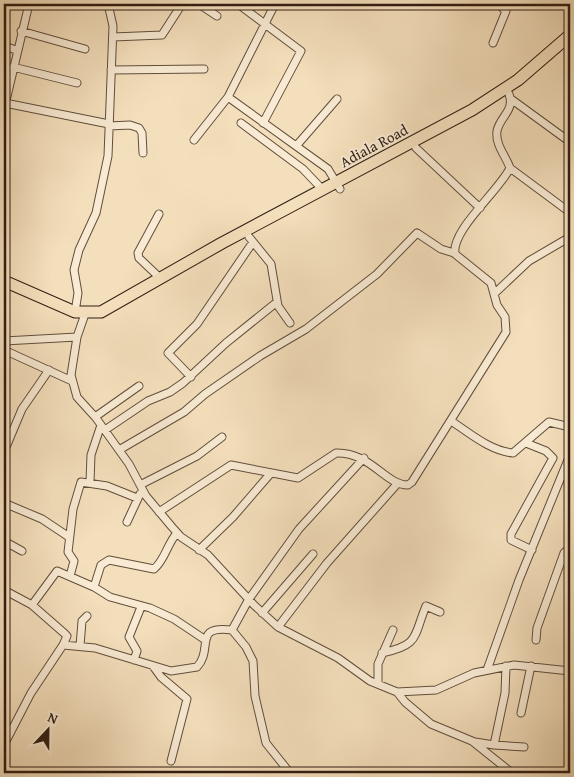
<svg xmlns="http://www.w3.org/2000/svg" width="574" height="777" font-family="'Gentium Book Plus',serif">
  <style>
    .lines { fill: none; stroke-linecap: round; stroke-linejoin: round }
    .street-casing { stroke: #614e3c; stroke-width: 9 }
    .primary-casing { stroke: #301d12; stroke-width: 13 }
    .street { stroke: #f8ead3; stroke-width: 7 }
    .primary { stroke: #f4dfbc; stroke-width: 11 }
    .labels { text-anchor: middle; stroke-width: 4; stroke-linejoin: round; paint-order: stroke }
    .street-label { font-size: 15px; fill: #301d12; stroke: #f8ead3 }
  </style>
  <rect width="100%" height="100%" fill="#f4dfbc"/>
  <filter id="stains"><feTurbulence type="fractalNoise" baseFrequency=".004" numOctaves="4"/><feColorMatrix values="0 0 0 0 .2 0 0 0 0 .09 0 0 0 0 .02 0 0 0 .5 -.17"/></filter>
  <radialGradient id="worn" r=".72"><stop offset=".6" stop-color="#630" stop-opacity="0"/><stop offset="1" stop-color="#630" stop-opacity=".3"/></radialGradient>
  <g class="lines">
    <g class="street-casing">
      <path id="street" d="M199 4 217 16
        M238 4 301 51 263 123
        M275 4 228 97 328 169 340 189
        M21 31 85 49
        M113 37 162 35 182 4
        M493 43 506 11 498 4
        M4 46 16 50
        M13 67 77 83
        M111 70 204 69
        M511 99 570 142
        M5 103 109 124
        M4 109 29 4
        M241 123 303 169 323 190
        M109 126 130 125 139 128 142 133 143 153
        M194 140 228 97
        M297 145 337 99
        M416 148 480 208
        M510 168 568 211
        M159 214 138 253 139 258 160 278
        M249 237 271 264 278 306 290 323
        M495 293 529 261 570 237
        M75 312 78 293 74 270 79 250 96 213 108 156 113 26 108 4
        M85 314 77 337 71 375 77 397 96 418 129 464 146 496 172 527 181 537 208 555 254 605 278 627 338 658 370 681 397 692 436 690 474 673 514 665 570 671
        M4 341 77 337
        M4 350 72 381
        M191 377 168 353 197 324 253 242
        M95 417 139 386
        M451 421C470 433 490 451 513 453L549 422 570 427
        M105 430 148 401 170 392 183 383 226 343 277 302
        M526 443 546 451 553 458 511 534V540L532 550
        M119 450 184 412 205 394 260 356 306 329 377 274 417 233 441 249 454 253
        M4 452 22 409 49 370
        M90 482 91 455 101 425
        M140 485 197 456 222 437
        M4 503 42 519 69 537
        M159 512 231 465 298 478 336 453C371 452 385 485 408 485L412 482 506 332 505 317 497 305 491 283 455 254C451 230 499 191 510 168 506 156 495 145 497 131 500 116 515 111 509 94
        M127 522 140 494
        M4 541 22 551
        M199 550 233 517 271 473
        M70 576 74 561 68 552 73 509 81 482 107 486 137 498
        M94 587 101 565 109 560 154 569C165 560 167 544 177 533
        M4 590 32 605 64 633 67 636 63 645
        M32 605 57 571 94 587 110 597 150 608 174 619 204 639
        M262 613 313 554
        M278 627 327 563 398 483
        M232 630 246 647 253 661 255 696 266 743 290 773
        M536 640 537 628 564 553 566 551 570 553
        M80 646 82 621 87 616
        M382 653C420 645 413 637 426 606L440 612
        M134 660 137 651 129 637 141 607
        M153 666 161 677 187 699 171 761
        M487 670 519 580 570 455
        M378 684V664L393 630
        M397 692 405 702 431 724 472 741 512 773
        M521 713 531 666
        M475 742 494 745 524 747
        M4 745 31 693 63 645 95 648 171 671 197 667C214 649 192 625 232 630L249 599 299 529 364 458
        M494 745 505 693 506 666"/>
    </g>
    <g class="primary-casing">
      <path id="primary" d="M4 281 75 312H101L222 243 472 110 518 80 570 35"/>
    </g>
    <use href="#street" class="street"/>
    <use href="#primary" class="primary"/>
  </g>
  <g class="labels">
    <g class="street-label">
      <text transform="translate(374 146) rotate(-28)" y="5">Adiala Road</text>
    </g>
  </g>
  <rect width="574" height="777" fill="none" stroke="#f4dfbc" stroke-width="20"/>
  <rect x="5" y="5" width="564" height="767" fill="none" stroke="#301d12" stroke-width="2.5"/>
  <rect x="10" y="10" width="554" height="757" fill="none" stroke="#301d12"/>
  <g transform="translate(48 730) rotate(22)" stroke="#f8ead3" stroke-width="4" paint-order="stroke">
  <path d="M0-4L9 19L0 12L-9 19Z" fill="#301d12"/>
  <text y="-8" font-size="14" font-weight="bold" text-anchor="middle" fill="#301d12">N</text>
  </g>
  <rect width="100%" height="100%" filter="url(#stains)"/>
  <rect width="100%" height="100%" fill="url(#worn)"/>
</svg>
